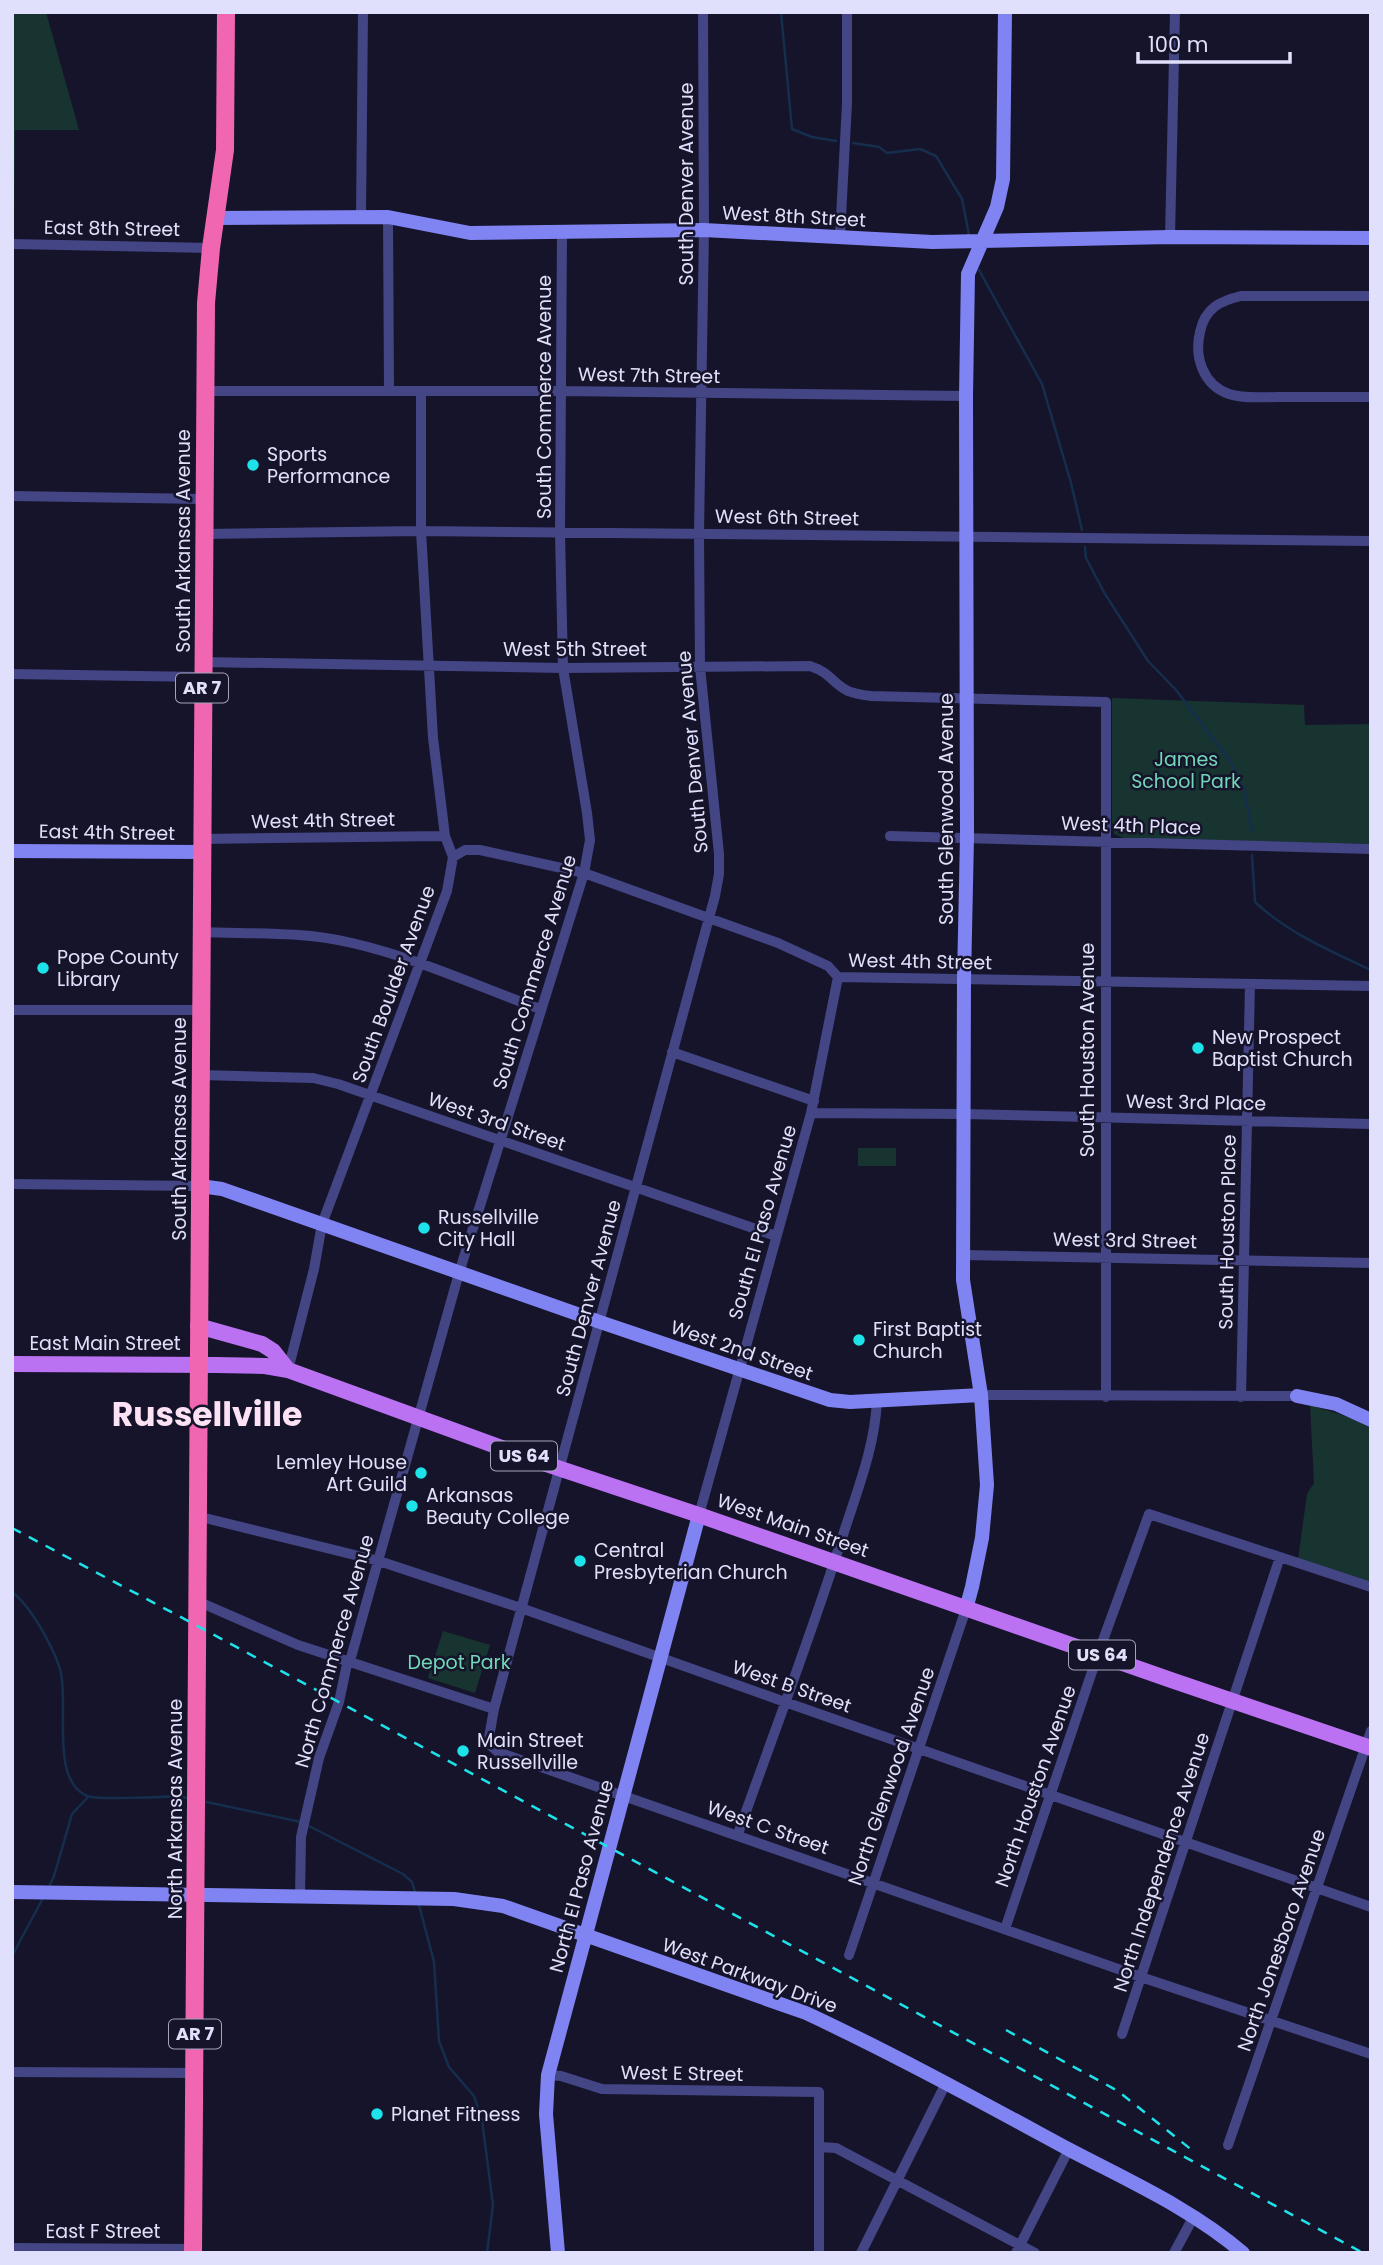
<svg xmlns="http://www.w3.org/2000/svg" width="1383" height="2265" font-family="Poppins,sans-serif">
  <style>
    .green { fill: #173431 }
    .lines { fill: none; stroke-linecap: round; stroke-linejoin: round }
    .stream { stroke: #152e4d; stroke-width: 2.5 }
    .street { stroke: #434585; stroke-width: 10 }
    .secondary { stroke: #8084f3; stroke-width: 14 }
    .primary { stroke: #ba71f2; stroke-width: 16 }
    .highway { stroke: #f166b1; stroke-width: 18 }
    .rail { stroke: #1ee2ea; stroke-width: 2.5; stroke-dasharray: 10 9; stroke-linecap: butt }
    .poi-dot { fill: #1ee2ea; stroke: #16142a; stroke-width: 2.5 }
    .labels { text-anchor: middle; stroke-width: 5; stroke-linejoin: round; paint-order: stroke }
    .shield { fill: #16142a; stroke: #a4a3bd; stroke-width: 2 }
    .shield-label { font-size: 18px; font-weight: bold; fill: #e1e0fc }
    .street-label { font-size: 19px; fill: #e1e0fc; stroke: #16142a }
    .poi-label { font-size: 19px; fill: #e1e0fc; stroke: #16142a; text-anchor: start }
    .park-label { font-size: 19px; fill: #71d7b7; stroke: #16142a }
    .town-label { font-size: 33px; font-weight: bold; fill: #fce2f4; stroke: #16142a }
  </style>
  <rect width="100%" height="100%" fill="#16142a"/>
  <path class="green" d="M12 12H46L79 130H15L14 232Z
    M1112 698 1304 705 1305 725 1371 724V844L1124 838 1114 834 1112 820Z
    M858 1148H896V1166H858Z
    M1310 1405 1355 1419 1371 1427V1582L1298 1559 1307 1494 1314 1483Z
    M443 1631 490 1645 475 1693 428 1678Z"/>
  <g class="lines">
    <path class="stream" d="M781 12 792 129 812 137 836 141
      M853 143 879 147 887 153 920 149 936 156 962 199 969 235
      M979 270 1042 384 1071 483 1082 530
      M1085 547 1086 558 1105 594 1148 661 1176 690 1231 762 1244 789 1252 832
      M1252 855 1255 902C1288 933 1330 951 1371 970
      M12 1592C31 1606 53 1647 60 1669 70 1702 49 1780 87 1796 96 1800 163 1797 178 1796L188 1798
      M202 1801 301 1822
      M307 1825 403 1874 412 1882 415 1892
      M48 1889 54 1876 72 1814 88 1797
      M419 1905 434 1962 439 2041 449 2067 474 2096 482 2120 493 2205 487 2253
      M12 1956 43 1898"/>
    <path class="street" d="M703 12 704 230 699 533 700 667 719 854V874L715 896 494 1709 488 1743 498 1752 1141 1977 1371 2054
      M361 216 363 12
      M388 217 389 391
      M840 236 847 103V12
      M1170 237 1175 12
      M12 244 211 248
      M1371 296H1241C1220 301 1205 308 1200 332 1194 357 1203 385 1229 394 1244 399 1263 397 1278 397 1309 397 1340 397 1371 397
      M205 391H561L966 396
      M12 496 204 499
      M203 534 421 531 1371 541
      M203 662 563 668 810 666C831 673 832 683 848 691 855 694 863 695 871 696L1106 702V1397
      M12 674 202 677
      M890 836 1371 849
      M201 839 445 836
      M453 857 465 850H480L584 873 778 943 828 966 838 977 1371 986
      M201 932C251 934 302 931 352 943 414 957 480 987 540 1009
      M12 1010H200
      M672 1052 814 1101
      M200 1075 313 1078 338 1084 776 1236
      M811 1113 963 1114 1371 1124
      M12 1184 200 1186
      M963 1255 1371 1263
      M288 1370 314 1269 322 1224 447 891 453 857 445 836 433 738 421 531V391
      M981 1395 1297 1396
      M1241 1397 1250 984
      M699 1515 811 1113 838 977
      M197 1516 379 1561 521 1608 785 1702 1371 1907
      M197 1601 298 1645 494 1709
      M738 1834C773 1735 811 1636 843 1535 857 1491 875 1447 877 1400
      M300 1897 301 1837 319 1758 339 1702 347 1664 350 1661 459 1273 584 873 590 840 587 813 563 668 560 533 562 232
      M1005 1929 1098 1654 1149 1514 1371 1587
      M849 1955 966 1609
      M1122 2034 1280 1557
      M12 2072 195 2073
      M548 2075 561 2076 602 2089 819 2092V2253
      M1228 2145 1371 1731
      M820 2147 836 2148 1035 2253
      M12 2248 193 2249
      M861 2253 946 2083
      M1016 2253 1069 2149
      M1174 2253 1194 2216"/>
    <path class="secondary" d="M216 218 388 217 470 233 704 230 932 242 1170 237 1371 238
      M12 851 201 852
      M200 1186 222 1189 600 1322 830 1400 850 1402 981 1395
      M1297 1396 1336 1404 1371 1420
      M966 1609 972 1587 982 1538 987 1485 981 1395 963 1280 964 979 967 837 966 396 968 274 997 207 1003 179 1005 12
      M12 1892 454 1899 503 1906 806 2013C896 2055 983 2103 1070 2150 1129 2181 1192 2209 1243 2253
      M558 2253 546 2114 548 2075 699 1515"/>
    <path class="primary" d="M198 1326 262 1344 273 1351 288 1370
      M12 1364 217 1365 265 1366 288 1370 540 1462 699 1515 1171 1680 1371 1748"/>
    <path class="highway" d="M193 2253 206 303 211 248 225 150 226 12"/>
    <path class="rail" d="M12 1528 175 1614 1363 2253
      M1006 2030 1118 2091 1193 2151"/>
  </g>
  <g class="poi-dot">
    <circle cx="253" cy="465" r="7"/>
    <circle cx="43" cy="968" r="7"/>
    <circle cx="1198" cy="1048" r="7"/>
    <circle cx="424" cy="1228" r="7"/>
    <circle cx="859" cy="1340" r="7"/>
    <circle cx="421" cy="1473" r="7"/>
    <circle cx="412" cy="1506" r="7"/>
    <circle cx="580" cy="1561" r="7"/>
    <circle cx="463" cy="1751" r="7"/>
    <circle cx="377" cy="2114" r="7"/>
  </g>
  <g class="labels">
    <g class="shield">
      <rect x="176" y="673.5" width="52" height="29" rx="5"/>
      <rect x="491" y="1441.5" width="66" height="29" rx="5"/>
      <rect x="1069" y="1640.5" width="66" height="29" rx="5"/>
      <rect x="169" y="2019.5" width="52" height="29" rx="5"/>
    </g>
    <g class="shield-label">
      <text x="202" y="694">AR 7</text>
      <text x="524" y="1462">US 64</text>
      <text x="1102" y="1661">US 64</text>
      <text x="195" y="2040">AR 7</text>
    </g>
    <g class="street-label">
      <text transform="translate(686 184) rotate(-90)" y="7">South Denver Avenue</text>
      <text transform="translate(794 216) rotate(3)" y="7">West 8th Street</text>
      <text transform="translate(112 228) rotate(1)" y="7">East 8th Street</text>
      <text transform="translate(649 375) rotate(1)" y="7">West 7th Street</text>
      <text transform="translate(544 397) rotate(-90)" y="7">South Commerce Avenue</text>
      <text transform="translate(787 517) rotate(1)" y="7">West 6th Street</text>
      <text transform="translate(183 541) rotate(-90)" y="7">South Arkansas Avenue</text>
      <text x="575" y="656">West 5th Street</text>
      <text transform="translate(692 752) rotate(-95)" y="7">South Denver Avenue</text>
      <text transform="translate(946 809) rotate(-90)" y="7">South Glenwood Avenue</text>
      <text transform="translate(323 820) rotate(-1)" y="7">West 4th Street</text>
      <text transform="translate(1131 825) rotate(2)" y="7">West 4th Place</text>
      <text transform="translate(107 832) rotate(1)" y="7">East 4th Street</text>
      <text transform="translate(920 961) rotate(1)" y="7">West 4th Street</text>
      <text transform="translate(534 972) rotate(-73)" y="7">South Commerce Avenue</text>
      <text transform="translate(393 984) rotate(-70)" y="7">South Boulder Avenue</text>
      <text transform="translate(1087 1050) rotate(-90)" y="7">South Houston Avenue</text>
      <text transform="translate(1196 1102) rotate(1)" y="7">West 3rd Place</text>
      <text transform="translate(497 1121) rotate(19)" y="7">West 3rd Street</text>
      <text transform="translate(179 1129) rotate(-90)" y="7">South Arkansas Avenue</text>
      <text transform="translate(762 1222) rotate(-74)" y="7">South El Paso Avenue</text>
      <text transform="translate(1227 1232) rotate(-89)" y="7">South Houston Place</text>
      <text transform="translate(1125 1240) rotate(1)" y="7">West 3rd Street</text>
      <text transform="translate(588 1298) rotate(-75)" y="7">South Denver Avenue</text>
      <text x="105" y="1350">East Main Street</text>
      <text transform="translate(742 1350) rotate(19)" y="7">West 2nd Street</text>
      <text transform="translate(793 1525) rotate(19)" y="7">West Main Street</text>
      <text transform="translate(334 1651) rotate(-74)" y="7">North Commerce Avenue</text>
      <text transform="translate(792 1686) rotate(19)" y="7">West B Street</text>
      <text transform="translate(891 1776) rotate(-71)" y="7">North Glenwood Avenue</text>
      <text transform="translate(1035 1786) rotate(-71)" y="7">North Houston Avenue</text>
      <text transform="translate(175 1809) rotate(-90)" y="7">North Arkansas Avenue</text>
      <text transform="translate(768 1827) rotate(19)" y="7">West C Street</text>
      <text transform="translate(1161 1862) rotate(-72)" y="7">North Independence Avenue</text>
      <text transform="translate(581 1876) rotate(-75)" y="7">North El Paso Avenue</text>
      <text transform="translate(1281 1940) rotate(-71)" y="7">North Jonesboro Avenue</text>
      <text transform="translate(750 1975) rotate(20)" y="7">West Parkway Drive</text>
      <text transform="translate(682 2073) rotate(1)" y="7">West E Street</text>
      <text x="103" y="2238">East F Street</text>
    </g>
    <g class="poi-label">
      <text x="267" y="461">Sports<tspan x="267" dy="22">Performance</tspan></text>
      <text x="57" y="964">Pope County<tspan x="57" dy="22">Library</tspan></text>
      <text x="1212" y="1044">New Prospect<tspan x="1212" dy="22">Baptist Church</tspan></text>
      <text x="438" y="1224">Russellville<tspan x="438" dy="22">City Hall</tspan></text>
      <text x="873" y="1336">First Baptist<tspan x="873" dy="22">Church</tspan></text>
      <text x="407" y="1469" text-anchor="end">Lemley House<tspan x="407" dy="22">Art Guild</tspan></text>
      <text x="426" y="1502">Arkansas<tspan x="426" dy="22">Beauty College</tspan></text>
      <text x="594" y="1557">Central<tspan x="594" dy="22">Presbyterian Church</tspan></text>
      <text x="477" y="1747">Main Street<tspan x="477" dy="22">Russellville</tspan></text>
      <text x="391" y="2121">Planet Fitness</text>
    </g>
    <g class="park-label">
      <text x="1186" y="766">James<tspan x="1186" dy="22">School Park</tspan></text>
      <text x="459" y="1669">Depot Park</text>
    </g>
    <g class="town-label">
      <text x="207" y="1426">Russellville</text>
    </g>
  </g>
  <rect width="1383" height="2265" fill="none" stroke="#e1e0fc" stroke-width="28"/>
  <path d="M1138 52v10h152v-10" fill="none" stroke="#e1e0fc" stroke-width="3.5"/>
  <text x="1148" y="52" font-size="21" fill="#e1e0fc" stroke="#16142a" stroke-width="5" paint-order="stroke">100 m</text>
</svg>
